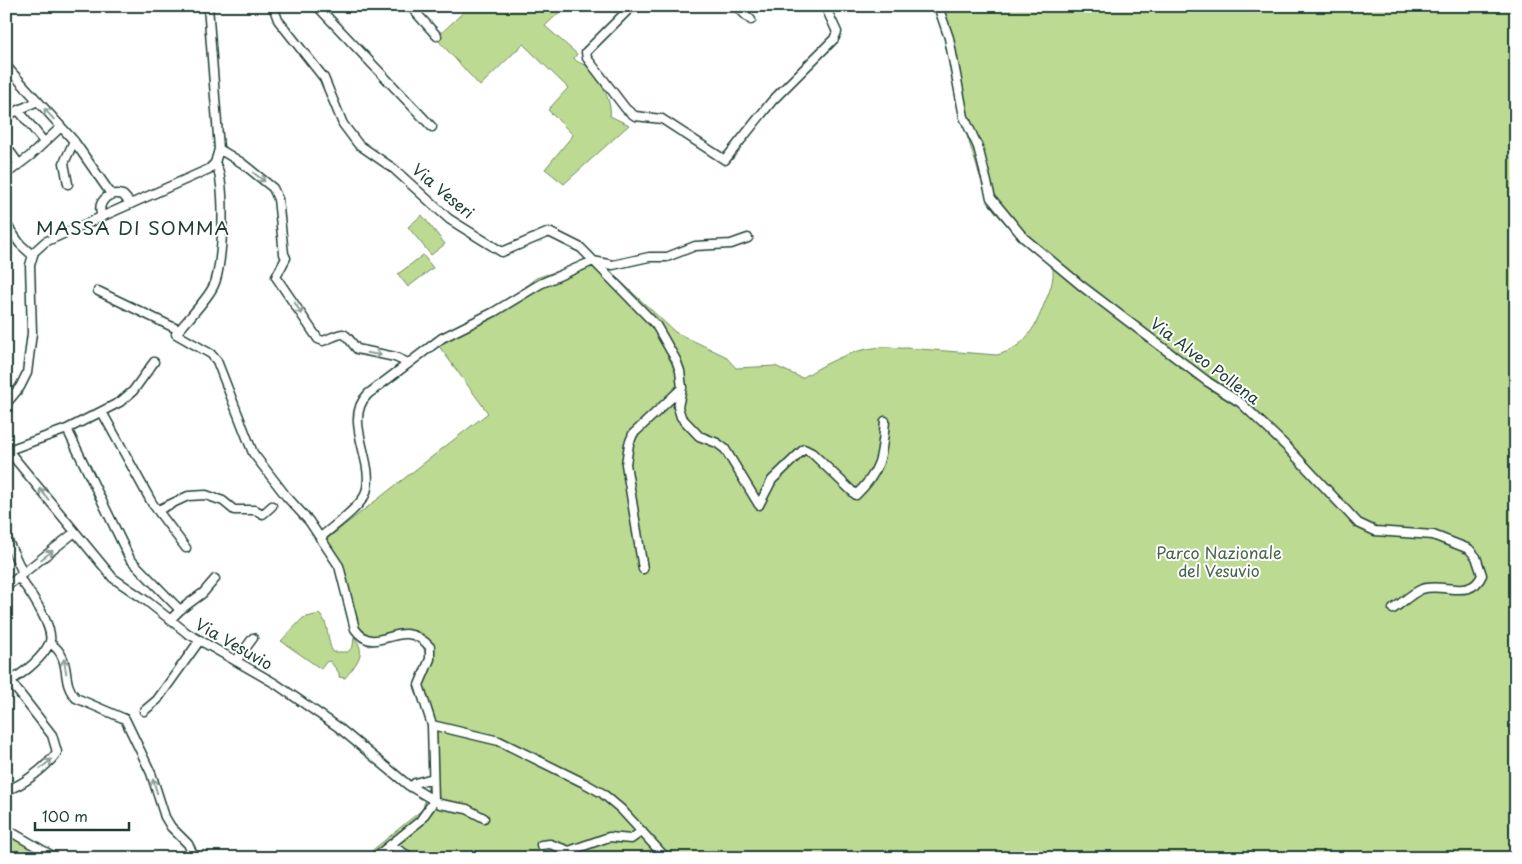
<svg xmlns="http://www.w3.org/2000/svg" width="1522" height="864" font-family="'Playpen Sans',sans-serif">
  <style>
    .green { fill: #bdda92; stroke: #6e8c63 }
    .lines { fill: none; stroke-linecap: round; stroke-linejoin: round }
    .minor-casing { stroke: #1f3d34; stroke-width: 11 }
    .minor { stroke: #fff; stroke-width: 8 }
    .oneway { stroke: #8f9e9a }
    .labels { text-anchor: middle; stroke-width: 4; stroke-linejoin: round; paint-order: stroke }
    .street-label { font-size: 16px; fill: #1f3d34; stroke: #fff }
    .park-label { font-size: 16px; fill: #46644c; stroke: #fff }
    .quarter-label { font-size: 19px; letter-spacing: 1px; fill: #1f3d34; stroke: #fff }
  </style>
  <rect width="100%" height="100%" fill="#fff"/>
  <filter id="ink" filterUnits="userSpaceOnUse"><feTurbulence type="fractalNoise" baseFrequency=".02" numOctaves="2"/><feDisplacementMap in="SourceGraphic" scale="10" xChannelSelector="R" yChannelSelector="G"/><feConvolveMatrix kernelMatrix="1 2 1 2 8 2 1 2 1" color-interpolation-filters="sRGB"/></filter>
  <g filter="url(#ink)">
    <path class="green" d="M470 6H566L545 26 577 54 574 58C577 63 582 63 587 66 598 75 613 102 610 116L629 125 564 184 545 169 573 135 548 110 568 88 523 44 480 86 436 38Z
      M935 6H1516V858H363L423 809 431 773 430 728 417 695V680L427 659 423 646 414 637 398 638 369 646C339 627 350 600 337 571 333 562 325 553 319 545L488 413 433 338 498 307 536 278 576 265 602 264 675 332 725 356 736 368 775 366 802 378C828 362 852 349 883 347 891 346 899 349 907 348L997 355C1024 348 1035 329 1044 304 1050 291 1054 281 1053 267L1012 231 996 213 986 195 962 120 950 60Z
      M422 215 445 244 431 255 408 227Z
      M423 255 433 268 408 287 398 274Z
      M319 614C330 622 326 641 333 652H348L353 646 354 637C368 653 356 664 345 678L339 677V673L330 661 326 662 321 669 281 641 303 618Z
      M6 827 54 854 62 858H6Z"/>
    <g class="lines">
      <g class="minor-casing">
        <path id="minor" d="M273 6 278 20 324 78 343 124 358 144 394 169 449 219 502 252 549 232 581 248 656 325 676 360 680 371 682 388 678 407 681 417 699 436 717 443 725 449 759 505 772 480 804 449 812 453 856 495C882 470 882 455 885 421
          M317 6 432 127
          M410 6 437 36
          M632 6 586 52 587 58 626 109 635 116 662 119 725 160 772 101 834 39 837 32 825 6
          M736 6 751 20
          M938 6 949 38 964 117 978 147 991 198 1024 238 1083 287 1208 382 1241 403 1288 448 1358 523 1375 531 1433 535 1469 549 1476 557 1482 575C1471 601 1442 582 1422 589 1412 593 1402 603 1393 609
          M6 66 74 141 111 194
          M19 111 44 142
          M6 116 38 101
          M6 146 19 164
          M219 149 242 163 273 188 278 199 284 254 286 258 276 277 318 339 323 341C348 331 341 330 357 349L395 357 408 363
          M215 163C227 180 223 267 214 285 208 299 186 321 176 334L211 354 217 361 253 453 286 496 309 521 339 566 355 629C377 660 400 613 430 647V659L419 685 432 725 434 801
          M9 172 30 156 61 127
          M68 184 64 163 74 141
          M102 217C96 202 108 191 123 195L131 204
          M6 224 20 244 32 255
          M98 291 179 330
          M6 404 20 387 27 373 32 333 30 265 34 252 45 242 209 169 215 163 219 149 208 6
          M102 412 152 503 186 548
          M67 429 130 559 180 610 170 620
          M6 448 113 578 148 602 187 633 276 684 338 727 408 785 440 804 467 809 484 818
          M6 451 67 429 120 402 133 391 154 362
          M158 510 188 496 206 495 223 501 234 510H255L263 514 272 506
          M6 537 23 573
          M320 538C332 527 358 509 365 495 378 463 341 421 368 394L442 338 494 312 540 284 593 261 613 265 649 257H667L695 246 731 244 748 238
          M643 569 626 464 629 444 633 434 682 388
          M6 587 75 532
          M180 610 203 593 215 579
          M50 643C74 659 59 681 76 698L125 719 151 773 165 817 171 827 188 844 195 858
          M236 661 253 638
          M7 683C22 674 41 660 49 644 57 631 28 588 18 577
          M144 711 157 700 200 640
          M432 725 499 741 584 783 602 793 621 809 666 858
          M411 787 415 783 433 778
          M6 790C22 786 48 766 57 752L52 735 10 681
          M6 829 56 858
          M390 845 412 858
          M541 845 550 844 569 851 609 837 631 839 642 831
          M374 858 420 821 434 801"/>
      </g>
      <use href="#minor" class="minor"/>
    </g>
    <defs><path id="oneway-shaft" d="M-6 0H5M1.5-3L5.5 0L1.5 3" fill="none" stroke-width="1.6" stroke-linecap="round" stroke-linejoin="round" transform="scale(1.25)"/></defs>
    <g class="oneway">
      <use href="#oneway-shaft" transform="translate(49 114) rotate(-132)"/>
      <use href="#oneway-shaft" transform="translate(259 177) rotate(37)"/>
      <use href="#oneway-shaft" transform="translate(298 308) rotate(58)"/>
      <use href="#oneway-shaft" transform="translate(374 354) rotate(9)"/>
      <use href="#oneway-shaft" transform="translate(44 494) rotate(-129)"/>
      <use href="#oneway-shaft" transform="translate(47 555) rotate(-37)"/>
      <use href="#oneway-shaft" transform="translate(65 666) rotate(-100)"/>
      <use href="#oneway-shaft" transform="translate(46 764) rotate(-40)"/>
      <use href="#oneway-shaft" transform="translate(155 786) rotate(-107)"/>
    </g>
  </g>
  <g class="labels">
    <g class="street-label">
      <text transform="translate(443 191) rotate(40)" y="6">Via Veseri</text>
      <text transform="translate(1205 361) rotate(37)" y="6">Via Alveo Pollena</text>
      <text transform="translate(234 644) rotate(30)" y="6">Via Vesuvio</text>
    </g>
    <g class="park-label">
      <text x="1219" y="559">Parco Nazionale<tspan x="1219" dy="18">del Vesuvio</tspan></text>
    </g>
    <g class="quarter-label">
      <text x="133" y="235">MASSA DI SOMMA</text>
    </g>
  </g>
  <rect width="1522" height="864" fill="none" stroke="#fff" stroke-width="25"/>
  <rect x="12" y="12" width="1497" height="839" fill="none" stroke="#1f3d34" stroke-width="2" filter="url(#ink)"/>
  <path d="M35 822v8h94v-8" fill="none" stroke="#1f3d34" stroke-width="2.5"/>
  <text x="42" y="822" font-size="15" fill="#1f3d34" stroke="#ffffff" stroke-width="4" paint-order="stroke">100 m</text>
</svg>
